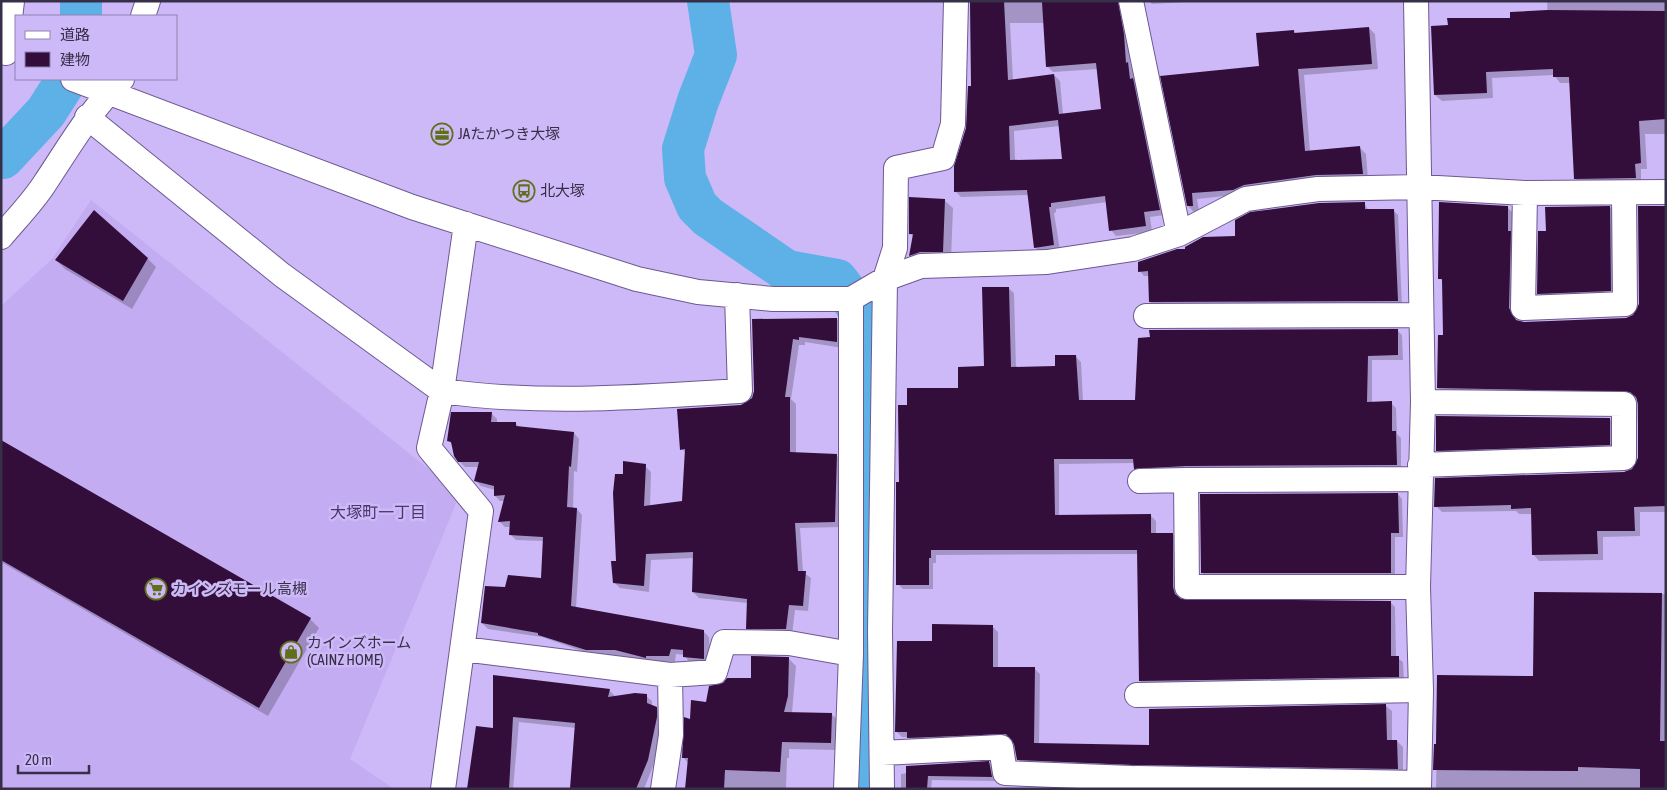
<svg xmlns="http://www.w3.org/2000/svg" width="1667" height="790" font-family="'Asap Condensed','Noto Sans JP',sans-serif">
  <style>
    .built { fill: #c3acf1 }
    .shadow { fill: #0003; fill-rule: evenodd }
    .lines { fill: none; stroke-linecap: round; stroke-linejoin: round }
    .river { stroke: #5eb1e7; stroke-width: 42 }
    .building { fill: #330e3b; fill-rule: evenodd }
    .minor-casing { stroke: #6c5991; stroke-width: 26 }
    .minor { stroke: #fff; stroke-width: 24 }
    .labels { text-anchor: middle; stroke-width: 5; stroke-linejoin: round; paint-order: stroke }
    .poi-label { font-size: 15px; fill: #372e47; stroke: #cdb9f8; text-anchor: start }
    .neighbourhood-label { font-size: 16px; fill: #49366b; stroke: #cdb9f8 }
  </style>
  <rect width="100%" height="100%" fill="#cdb9f8"/>
  <path class="built" d="M91 200 460 494 350 759 394 789H1V306L52 259Z"/>
  <path class="shadow" d="M970 1H1124L1131 67 1138 86 1165 215 1150 217 1152 232 1116 236 1111 230 1107 202 1056 209V212L1054 213 1060 250 1041 253 1035 247 1028 195 961 197 955 191 967 128 972 87ZM1010 23H1044L1047 66 1053 72 1098 69 1103 110 1063 115 1060 81 1054 75 1013 80ZM1060 126 1064 161H1015L1014 131Z
    M1149 1H1184V2L1152 4Z
    M1547 1H1666V134H1645L1647 169H1641V184L1581 185 1575 178 1571 83H1560L1554 75 1492 78 1493 98 1442 101 1435 95 1548 21Z
    M1369 28 1375 34 1378 69 1304 75 1310 152 1360 148 1366 154 1368 180 1197 199 1199 211 1194 212 1188 206 1162 77 1260 67 1294 31 1297 34Z
    M944 200 953 208 951 260 919 264 911 255 914 237 910 234Z
    M1364 203 1369 211 1393 210 1398 215 1402 306H1155L1150 302 1149 276H1144L1140 271 1186 250Z
    M1507 207 1513 213 1515 315 1516 321 1523 323 1626 319 1638 312 1666 207V512H1640V536L1603 537V560L1539 561 1533 554V514H1519L1516 511 1442 512 1436 506 1625 473 1632 470 1639 458 1637 398 1444 394 1438 388 1444 336 1443 282 1440 278Z
    M1610 207 1614 212 1615 295 1543 298 1538 293 1548 232Z
    M148 259 156 267 132 309 65 269 56 260Z
    M1008 288 1014 293 1016 368H1056L1076 357 1081 362 1083 401H1137L1397 330 1402 335 1403 360H1372V403H1391L1396 408 1397 434 1401 438V470L1140 473 1135 468V463L1059 464V516H1151L1156 521V534H1172L1177 539 1178 593 1182 601 1390 602 1395 607 1396 657 1403 662 1404 681 1146 686 1140 681 1138 554 936 555V563H933V589H903L898 584 901 483 908 406 959 389 986 368Z
    M837 319 843 325V348L805 342V345H799L791 399 796 404V453L836 455 842 461 841 527 800 528 803 572 811 578 808 611 795 610 792 635 753 634 747 628 748 603 699 598 693 592 694 558 651 560 649 592 620 588 614 582 624 475 645 466 651 472 650 506 684 502 686 453 682 449 753 399 755 391 753 320Z
    M491 413 497 419V423L516 424 520 428 574 433 579 439 577 472 574 471 573 509H577L582 515 576 608 703 631 709 637 710 664 690 663 684 655 676 654 675 662 651 661V663L622 656 593 655 542 637 488 629 482 623 505 589 542 579 544 541 516 540 510 534 511 527H505L500 522 505 501H500L495 496V490L481 486 476 481 479 467H465L459 461 453 445 449 441Z
    M1610 419 1615 424V450L1443 456 1437 450Z
    M1 442 310 619 319 628 268 716 1 562Z
    M1398 494 1402 499 1403 537H1395V577H1207L1202 573Z
    M1535 593 1666 594V789H1436L1438 676 1534 677Z
    M992 626 998 632V668L1035 669 1040 674 1039 744 1150 747 1386 706 1392 711V741H1397L1403 747V774L1024 765 1018 759 1016 744 1012 740 914 743 908 737H902L896 731 933 642Z
    M788 658 796 666 792 713 831 714 839 721 838 750 789 749V758H787L786 789H686L688 763 683 757 691 721 707 704Z
    M494 677 609 690 615 696H646L652 701V706L662 713V723L653 766 644 789H570L576 728 519 722 513 789H468L494 729Z
    M989 763 994 767 996 781 932 780 931 789H901V774Z"/>
  <g class="lines">
    <path class="river" d="M708 1 716 55 698 101 683 149 685 178 697 206 708 217 787 271 837 280 866 318 865 789
      M81 16V1
      M1 156 3 158 46 112 67 79"/>
  </g>
  <path class="building" d="M970 1H1004L1008 80 1054 74 1059 114 1101 109 1096 63 1046 67 1042 2 1118 1 1124 34 1126 63 1128 62 1130 79 1133 78 1160 210 1144 212 1146 226 1109 231 1105 196 1051 203V207H1049L1054 245 1034 248 1027 190 954 192V166L966 128 968 86H971ZM1058 120 1062 159 1010 160 1009 126Z
    M1547 10 1666 11V119L1639 121 1641 163 1635 164 1636 178 1574 179 1569 77H1553V69L1486 72 1487 93 1434 95 1431 26 1448 25 1447 18H1510V12Z
    M1369 27 1372 64 1298 69 1305 151 1360 146 1363 174 1316 175 1244 185 1233 190 1192 193 1193 206H1187L1160 76 1259 66 1256 33 1294 30V33Z
    M909 197 945 199 943 252H920L909 256 913 234H909Z
    M1365 202V209H1394L1398 301 1149 302 1148 271 1138 272V262L1177 249H1185V247L1203 237 1235 236V220L1250 212 1319 203Z
    M1439 202 1508 206V231H1511L1509 308 1516 320 1524 322 1626 318 1633 315 1639 304 1638 206H1666V506L1634 507 1635 531H1597L1598 554 1532 555 1531 508 1511 509V505L1434 507 1435 478 1624 472 1632 469 1638 458V404L1636 397 1630 392 1437 388 1438 335H1443L1442 279H1438Z
    M1610 206 1611 291 1537 294 1538 231H1546L1545 207Z
    M94 210 148 258 123 301 55 260Z
    M982 287H1009L1011 367 1055 366V355H1076L1079 400H1135L1138 338 1150 337 1149 330 1398 329V355L1368 356 1367 402 1392 401V431H1396L1397 465 1186 466 1134 469 1133 459H1054L1055 515 1151 514V533H1173V587L1175 594 1181 599 1391 601V656H1399V677L1139 681 1137 550H931V558H929V585H896V482H899L898 405H907V388H958V367L984 366Z
    M837 318V342L799 337V340L793 339 785 397H790V452L837 454 835 522 795 523 798 571H806L803 606 789 605 786 629H746L747 599 692 592 693 552 646 554 644 586 613 583 611 561H616L613 493 615 474H623V461L646 464 644 506 682 501 685 449 680 450 677 409 741 405 752 398 754 391 752 319Z
    M451 412H492L491 422H516V426L574 432 571 467 569 466 567 507 577 508 571 606 704 630V659L683 657V650L671 649 669 656H646V658L615 650H586L538 635V633L481 623 485 586 505 587 508 575 541 578 543 537 509 535 510 521 498 522 505 495 494 496V486L474 481 479 462H458L454 456 451 442 447 441Z
    M1436 416 1610 418V445L1436 451Z
    M1 440 311 618 259 708 1 560Z
    M1398 493 1399 533H1391V573H1201L1200 494Z
    M1534 592 1662 593 1660 741H1666V789H1640V769L1578 767V771L1433 770 1434 744H1436L1437 675 1533 676Z
    M932 624 993 625V667H1035L1034 743 1149 745V709L1386 704 1387 740H1397L1398 769 1134 765 1017 760 1014 744 1006 734 907 738V732H895L897 641H932Z
    M751 656 789 657 788 696 784 712 832 713 831 743 782 742 780 772 725 770 724 789H685L688 758H682L684 717 690 719 691 700 706 702 709 686 723 683 727 678H751Z
    M493 675 610 689 608 697 635 693 647 694V703L657 707V717L648 760 636 789H570L575 723 513 717 509 789H467L476 726 493 728Z
    M989 761 992 777 928 776 927 789H906V766Z"/>
  <g class="lines">
    <g class="minor-casing">
      <path id="minor" d="M1131 1 1179 234
        M1416 1 1423 402 1418 587 1421 690 1419 789
        M143 16 148 1
        M6 53 12 1
        M73 79 412 207 637 279 698 292 773 299H851L885 279 921 266 1047 262 1133 249 1179 234 1246 199 1318 189 1420 187 1525 193 1666 192
        M87 117 282 275 442 391C541 405 641 397 740 391L737 295
        M1525 193 1523 308 1625 304 1624 193
        M1 237C16 219 33 202 45 183 69 147 90 110 122 79
        M1146 316 1421 315
        M1420 465 1624 458V404L1423 402
        M1140 481 1186 480
        M1418 587H1187L1186 480 1420 479
        M463 649 670 675 671 735 663 789
        M670 675 715 672 724 642 789 643 851 654
        M1137 695 1421 690
        M882 753 1001 747 1005 773 1131 778
        M1136 778 1419 783
        M443 789 481 511 429 448 442 391 466 224
        M846 789 851 654V299
        M882 789 880 631 885 279 895 248 896 168 943 158 953 124 956 1"/>
    </g>
    <use href="#minor" class="minor"/>
  </g>
  <defs>
    <g id="office-ring" transform="scale(1.125)"><circle r="9.5" fill="#cdb9f8" stroke="#606f1a" stroke-width="1.5"/><path d="M-6-3h4V-5.5h4V-3h4V5H-6ZM-1-4.5V-3h2v-1.5ZM-6 0V1H6V0Z" fill="#606f1a"/></g>
    <g id="bus-ring" transform="scale(1.125)"><circle r="9.5" fill="#cdb9f8" stroke="#606f1a" stroke-width="1.5"/><path d="M-5-6H5V4H4V6H2V4H-2V6H-4V4H-5ZM-3.5-4V0h7V-4ZM-3.5 1.2v1.5H-2V1.2ZM2 1.2v1.5H3.5V1.2Z" fill="#606f1a"/></g>
    <g id="supermarket-ring" transform="scale(1.125)"><circle r="9.5" fill="#cdb9f8" stroke="#606f1a" stroke-width="1.5"/><path d="M-6-5.5h2.5l.6 2H6L4.5 2H-2.5L-4.4-4H-6ZM-1.5 3.2a1.3 1.3 0 1 0 .1 0ZM3 3.2a1.3 1.3 0 1 0 .1 0Z" fill="#606f1a"/></g>
    <g id="shop-ring" transform="scale(1.125)"><circle r="9.5" fill="#cdb9f8" stroke="#606f1a" stroke-width="1.5"/><path d="M-5-2.5h2.3a2.7 3.5 0 0 1 5.4 0H5L5.5 6h-11ZM-1.5-2.5h3a1.5 2.3 0 0 0-3 0Z" fill="#606f1a"/></g>
  </defs>
  <g fill-rule="evenodd">
    <use href="#office-ring" x="442" y="134"/>
    <use href="#bus-ring" x="524" y="191"/>
    <use href="#supermarket-ring" x="156" y="589"/>
    <use href="#shop-ring" x="291" y="652"/>
  </g>
  <g class="labels">
    <g class="poi-label">
      <text x="458" y="139">JAたかつき大塚</text>
      <text x="540" y="196">北大塚</text>
      <text x="172" y="594">カインズモール高槻</text>
      <text x="307" y="648">カインズホーム<tspan x="307" dy="17">(CAINZ HOME)</tspan></text>
    </g>
    <g class="neighbourhood-label">
      <text x="378" y="518">大塚町一丁目</text>
    </g>
  </g>
  <rect width="1667" height="790" fill="none" stroke="#372e47" stroke-width="5"/>
  <rect x="15" y="15" width="162" height="65" fill="#cdb9f8" stroke="#9181b1"/>
  <rect x="25" y="31" width="25" height="8" fill="#ffffff" stroke="#9181b1"/>
  <text x="60" y="40" font-size="15" fill="#372e47">道路</text>
  <rect x="25" y="52" width="25" height="15" fill="#330e3b" stroke="#9181b1"/>
  <text x="60" y="65" font-size="15" fill="#372e47">建物</text>
  <path d="M18 765v8h71v-8" fill="none" stroke="#372e47" stroke-width="2.5"/>
  <text x="25" y="765" font-size="15" fill="#372e47" stroke="#cdb9f8" stroke-width="4" paint-order="stroke">20 m</text>
</svg>
